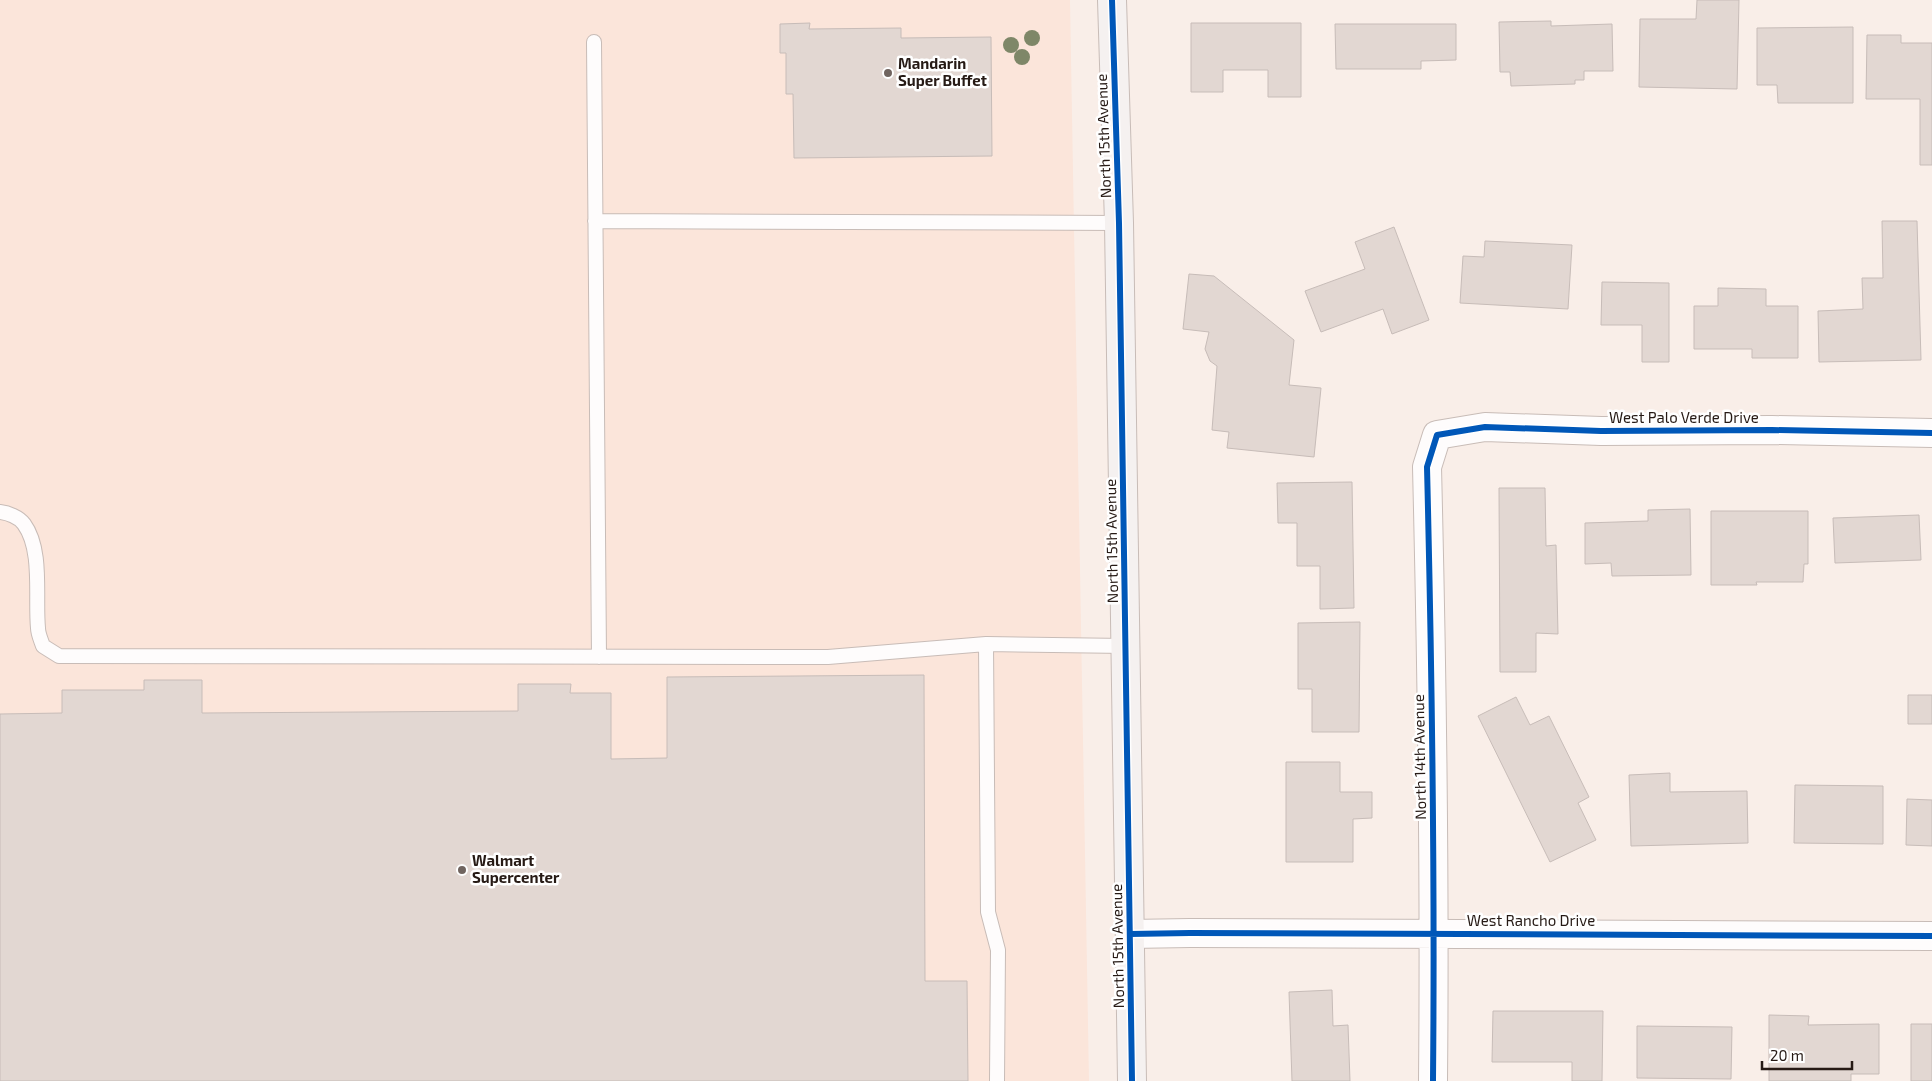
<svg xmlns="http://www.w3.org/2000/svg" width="1932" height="1081" font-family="'Exo 2',sans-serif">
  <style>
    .built { fill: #fbe5da }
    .building { fill: #e2d7d2; stroke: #c7bcb8 }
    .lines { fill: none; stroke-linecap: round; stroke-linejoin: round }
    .lane-casing { stroke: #c8bcb7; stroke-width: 16 }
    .street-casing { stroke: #c8bcb7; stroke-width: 30 }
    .secondary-casing { stroke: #c8bcb7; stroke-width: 30 }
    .lane { stroke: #fefcfc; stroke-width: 14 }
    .street { stroke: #fefcfc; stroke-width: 28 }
    .secondary { stroke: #f5f1f0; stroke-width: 28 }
    .cycleway-casing { stroke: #fff; stroke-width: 9 }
    .cycleway { stroke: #0057b8; stroke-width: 6 }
    .tree { fill: #7e8768 }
    .poi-dot { fill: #70645f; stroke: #fff; stroke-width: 2 }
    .labels { text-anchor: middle; stroke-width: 5; stroke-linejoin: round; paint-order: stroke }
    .poi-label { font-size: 15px; font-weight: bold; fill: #261a15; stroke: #fff; text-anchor: start }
    .street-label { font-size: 15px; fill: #261a15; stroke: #fff }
  </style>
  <rect width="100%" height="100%" fill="#f9eee8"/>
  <path class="built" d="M0 0H1070L1089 1081H0Z"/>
  <path class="building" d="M1697 0H1739L1737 89 1639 87 1640 19H1696Z
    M1551 21V26L1612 24 1613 71H1584V80H1575V84L1511 86 1510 72H1500L1499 22Z
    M810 23 809 29 901 28V38L991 37 992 156 794 158 793 94H786V53H780V24Z
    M1191 23H1301V97H1268V70H1223V92H1191Z
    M1335 24H1456V60L1421 61V69H1336Z
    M1853 27V103H1778L1777 85H1757V28Z
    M1867 35H1901V43H1932V165H1920V99H1866Z
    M1882 221H1917L1921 360 1819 362 1818 311 1863 309 1862 278H1883Z
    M1394 227 1429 320 1392 334 1383 309 1321 332 1305 291 1365 269 1355 242Z
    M1485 241 1572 245 1568 309 1460 303 1463 256 1484 257Z
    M1189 274 1214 276 1294 340 1289 385 1321 388 1314 457 1227 448 1229 432 1212 430 1217 366 1210 361 1205 349 1209 332 1183 329Z
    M1602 282 1669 283V362H1642V325H1601Z
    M1718 288 1766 289V306H1798V358H1752V349H1694V306H1718Z
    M1352 482 1354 608 1320 609V566H1297V523H1278L1277 483Z
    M1499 488H1545L1546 546 1556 545 1558 634 1536 633V672H1500Z
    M1690 509 1691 575 1612 576 1611 563 1585 564V523L1648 521V510Z
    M1711 511H1808V564H1804L1803 582H1756L1757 585H1711Z
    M1919 515 1921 560 1835 563 1833 518Z
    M1360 622 1359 732H1312V689H1298V623Z
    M924 675 925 981H967L968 1081H0V714L62 713V690H144V680H202V713L518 711V684H571L570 693H611V759L667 758V677Z
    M1908 695H1932V724H1908Z
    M1516 697 1530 725 1549 716 1589 797 1578 803 1596 840 1550 862 1478 716Z
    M1286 762H1340V792H1372V818L1353 819V862H1286Z
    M1670 773V792L1747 791 1748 843 1631 846 1629 775Z
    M1795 785 1883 786V844L1794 843Z
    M1907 799 1932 800V846L1906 845Z
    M1332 990 1333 1026 1348 1025 1350 1081H1292L1289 992Z
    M1493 1011H1603L1602 1081H1572V1062H1492Z
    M1769 1015 1809 1016 1808 1025 1879 1024V1074H1851V1081H1769Z
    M1911 1024H1932V1081H1911Z
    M1637 1026 1732 1027 1731 1079 1637 1078Z"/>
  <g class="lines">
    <g class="lane-casing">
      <path id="lane" d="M594 42 599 657
        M595 221 1119 223
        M0 512C8 513 19 517 24 524 43 550 35 597 38 628 38 634 41 640 43 646L59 656 828 657 986 644 1126 646
        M986 644 988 912 998 950 997 1081"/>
    </g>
    <g class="street-casing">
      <path id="street" d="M1130 934 1190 933 1932 936
        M1433 1081C1435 876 1432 672 1427 467L1437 435 1485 427 1601 431 1772 430 1932 433"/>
    </g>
    <g class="secondary-casing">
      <path id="secondary" d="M1112 0 1119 223 1132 1081"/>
    </g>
    <use href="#lane" class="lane"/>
    <use href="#street" class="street"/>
    <use href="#secondary" class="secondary"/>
    <g class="cycleway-casing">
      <path id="cycleway" d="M1112 0 1119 223 1132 1081
        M1130 934 1190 933 1932 936
        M1433 1081C1435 876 1432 672 1427 467L1437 435 1485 427 1601 431 1772 430 1932 433"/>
    </g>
    <use href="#cycleway" class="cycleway"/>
  </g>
  <g class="tree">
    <circle cx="1032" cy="38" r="8"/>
    <circle cx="1011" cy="45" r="8"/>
    <circle cx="1022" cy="57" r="8"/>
  </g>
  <g class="poi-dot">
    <circle cx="888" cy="73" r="5"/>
    <circle cx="462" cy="870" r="5"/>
  </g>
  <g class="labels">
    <g class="poi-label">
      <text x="898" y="69">Mandarin<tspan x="898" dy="17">Super Buffet</tspan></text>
      <text x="472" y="866">Walmart<tspan x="472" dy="17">Supercenter</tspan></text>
    </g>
    <g class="street-label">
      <text transform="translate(1104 136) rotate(-92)" y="5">North 15th Avenue</text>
      <text x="1684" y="423">West Palo Verde Drive</text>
      <text transform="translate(1112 541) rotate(-91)" y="5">North 15th Avenue</text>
      <text transform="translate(1420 757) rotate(-91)" y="5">North 14th Avenue</text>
      <text x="1531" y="926">West Rancho Drive</text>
      <text transform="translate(1118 946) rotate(-91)" y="5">North 15th Avenue</text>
    </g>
  </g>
  <path d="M1762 1061v8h90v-8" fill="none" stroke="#261a15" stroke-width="2.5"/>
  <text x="1770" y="1061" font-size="15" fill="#261a15" stroke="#ffffff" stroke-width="4" paint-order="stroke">20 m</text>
</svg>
